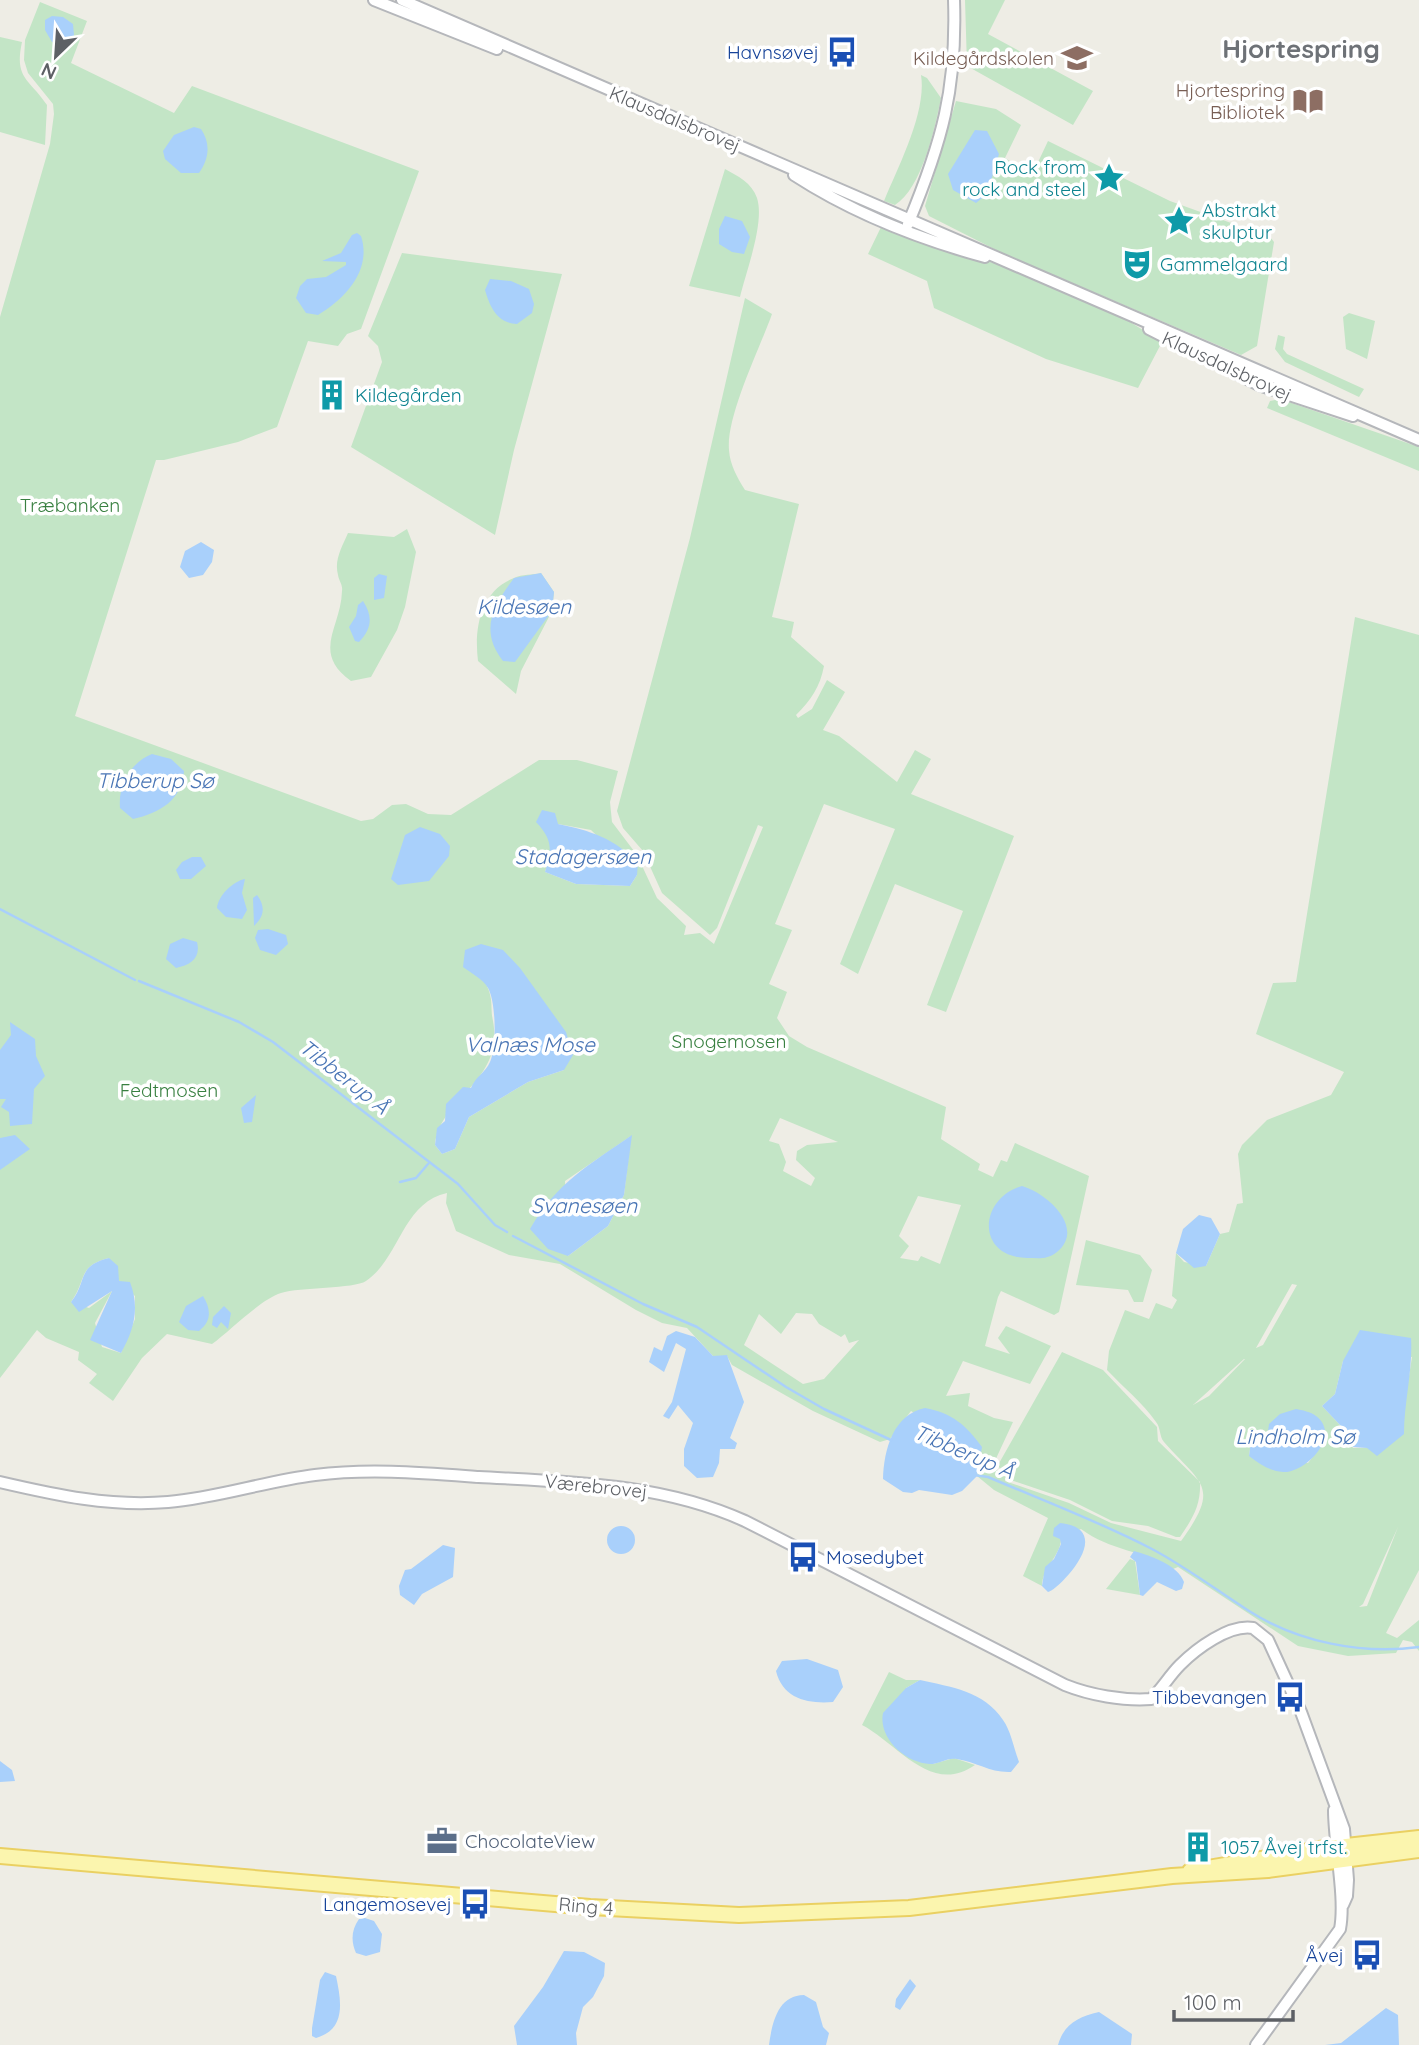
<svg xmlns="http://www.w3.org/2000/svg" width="1419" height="2045" font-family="Quicksand,sans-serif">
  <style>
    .green { fill: #c3e5c6; fill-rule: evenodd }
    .water { fill: #a9d0fb }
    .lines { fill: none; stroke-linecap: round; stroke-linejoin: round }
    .stream { stroke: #a9d0fb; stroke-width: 2.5 }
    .tertiary-casing { stroke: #b5b7bb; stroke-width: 14 }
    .primary-casing { stroke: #ead062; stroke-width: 18 }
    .tertiary { stroke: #fff; stroke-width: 10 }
    .primary { stroke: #fbf5ae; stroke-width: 14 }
    .labels { text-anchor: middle; stroke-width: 7; stroke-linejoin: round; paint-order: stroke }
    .transit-label { font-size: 19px; fill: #164399; stroke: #fff; text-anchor: end }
    .education-label { font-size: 19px; fill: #785e54; stroke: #fff; text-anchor: end }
    .street-label { font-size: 19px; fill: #5d6065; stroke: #fff }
    .culture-label { font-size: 19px; fill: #0d838f; stroke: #fff; text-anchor: start }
    .park-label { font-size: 19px; fill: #398041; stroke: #fff }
    .service-label { font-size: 19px; fill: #4e5e75; stroke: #fff; text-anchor: start }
    .water-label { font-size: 21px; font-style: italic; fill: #4975b5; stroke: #fff }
    .district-label { font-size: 26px; font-weight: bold; fill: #6e7277; stroke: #fff }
  </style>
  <rect width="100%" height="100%" fill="#eeede5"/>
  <path class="green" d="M965 0H1005L988 34 1093 91 1073 125 967 66Z
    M40 2 87 21 71 63 174 113 192 86 419 171 361 329 347 334 338 346 308 341 277 427 238 442 164 460H156L75 716 361 821 373 819 392 805 406 804 428 814 451 815 539 760H577L618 771 610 802 612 822 637 855 657 898 686 926 684 935 700 933 714 944 763 827 758 825 717 928 710 935 662 893 643 851 623 828 617 811 690 538 745 298 772 314C760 348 726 416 729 450 730 465 737 477 745 490L799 504 772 617 794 622 791 637 824 666C820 687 811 700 796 715L798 718 812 709 827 680 845 692 823 730 839 736 897 782 915 750 931 759 911 794 1014 836 946 1012 927 1005 963 911 895 884 858 974 840 964 895 829 824 804 775 924 792 930 769 984 787 992 777 1018 789 1036 807 1047 946 1107 941 1139 980 1164 978 1170 993 1177 1001 1160 1007 1162 1015 1143 1089 1176 1059 1312 1054 1315 1001 1291 998 1297 985 1346 1010 1354 998 1338 1006 1326 1051 1346 1030 1384 963 1361 946 1396 970 1393 968 1406 994 1418 1013 1422 993 1465 1004 1477 998 1465 1062 1352 1103 1370 1157 1427 1158 1441 1200 1482C1201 1505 1193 1518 1180 1537H1176L1148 1526 1112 1521 1070 1500 1005 1478V1481L1069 1503 1111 1523 1181 1541C1221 1486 1202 1485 1164 1442 1159 1436 1161 1428 1156 1422 1143 1403 1123 1387 1107 1370L1109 1351 1125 1310 1149 1319 1156 1303 1172 1309 1177 1300 1172 1296 1176 1253 1184 1262 1206 1266 1220 1234 1229 1232 1237 1204 1243 1203 1238 1154 1242 1145 1267 1120 1331 1095 1344 1072 1256 1034 1273 983 1296 982 1355 617 1419 635V1570L1386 1633 1397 1638 1419 1620V1651L1412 1642 1403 1640 1396 1653 1348 1656 1298 1646 1178 1567 1173 1569C1143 1550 1110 1551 1081 1529L1061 1539C1061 1555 1042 1568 1042 1586L1023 1576 1048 1518 994 1490 977 1476 981 1456 911 1411 890 1439 880 1442 813 1411 732 1365 727 1356H713L687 1328 662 1323 636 1310 560 1264 509 1255 456 1231 446 1203 447 1193C402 1203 400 1258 366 1281 354 1289 300 1287 281 1293 261 1299 230 1331 212 1344L167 1334 142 1358 113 1401 89 1383 97 1374 78 1360 79 1352 46 1338 37 1330 0 1378V317L50 144 54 114 53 104 28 73 24 60 25 40ZM558 824 591 830 637 875 630 886 576 884 545 872 552 850 549 835ZM486 984 564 1070 528 1082 469 1117 455 1149 442 1154 435 1145C440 1097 504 1083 493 1021 490 1006 494 1000 486 984ZM780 1118 838 1142 807 1145 797 1151 796 1160 815 1178 811 1186 783 1171 786 1162 779 1144 769 1141ZM631 1136 624 1195 608 1226 568 1256 565 1181ZM918 1196 961 1205 940 1264 921 1256 918 1261 900 1258 909 1246 899 1236ZM109 1258 118 1281 135 1296V1319L121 1353 102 1347 95 1323 112 1291 89 1308 71 1302C87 1280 77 1266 109 1258ZM1292 1284 1297 1285 1263 1345 1256 1348ZM796 1313 812 1314 819 1324 841 1337 845 1334 849 1343 859 1340 824 1379 803 1384 744 1345 759 1314 781 1334ZM1412 1357 1404 1408V1433L1367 1448H1353L1341 1426 1322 1406 1335 1394 1343 1361ZM1245 1359 1209 1396 1193 1405 1244 1359ZM1324 1426 1323 1444 1308 1463 1249 1456 1252 1435 1259 1446H1266ZM1398 1527 1367 1606 1359 1607 1363 1604Z
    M0 37 22 42C14 79 29 78 47 105L45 145 0 132Z
    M921 75 927 78 941 98C935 128 922 188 895 205L884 201C898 167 927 112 921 75Z
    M956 101 996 109 1021 125 1005 158 1032 175 1048 141 1170 201 1270 237 1274 242 1257 346 1241 355 1004 254 929 216 925 206Z
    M725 169C738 176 752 183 757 198 765 222 746 272 740 297L689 286Z
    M882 225 955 253 1013 268 1119 315 1162 342 1138 388 1046 359 934 308 927 281 868 254Z
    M402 253 562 274 514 450 495 535 351 447 382 362 378 346 368 336Z
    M1349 313 1375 321 1367 359 1346 349 1343 317Z
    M1278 335 1285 337 1283 349 1287 354 1364 389 1359 397 1285 362 1275 349Z
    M1280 399 1419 447V471L1267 408 1270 401Z
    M407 529 416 552 405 607 397 630 371 677 351 681C311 652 341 628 342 591 343 585 339 581 338 575 334 560 342 547 348 533L394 537Z
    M541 573 554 592 552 611 521 671 516 694 478 661C474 629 480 591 514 578 522 574 533 575 541 573Z
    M1086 1240 1140 1255 1152 1270 1143 1302H1134L1128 1290 1076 1285Z
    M1130 1559 1135 1561 1140 1595 1106 1589Z
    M889 1672 906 1680H920L906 1688 933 1764 954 1758 975 1765C931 1796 897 1743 862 1725Z"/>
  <path class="water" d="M52 16 63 17 73 24 74 35 66 46 52 42 45 30V20Z
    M194 127 201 129C211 144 209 159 199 173H181L165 159 163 151 174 135Z
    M975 130 987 131 999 154 987 194 976 203 953 190 948 174Z
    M725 216 742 221 750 237 744 254 732 252 719 244V229Z
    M357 233 361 236C372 270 346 298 318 315L306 313 296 298 300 286 307 279 326 277 346 265V262L322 261 341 253 352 235Z
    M490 279 511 281 529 289 534 304 532 313 517 324C497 323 490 307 485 290Z
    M201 542 214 550 212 562 203 575 189 578 180 567 185 551Z
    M541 573 554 592 552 611 515 662 503 661C479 630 493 606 514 578Z
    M379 574 387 576 384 598 374 600V578Z
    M363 601C373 616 372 629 359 642L355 641 349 627 356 616 358 605Z
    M152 754 171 759 184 771C182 800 160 813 133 819L120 808C118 785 130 763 152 754Z
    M542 810 555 813 558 824C589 830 616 839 638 863L637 875 630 886 576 884 545 872C552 850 553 840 536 822Z
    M420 827 440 834 450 846 449 856 429 881 398 885 391 879 405 835Z
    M192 857H201L206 866 191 879H180L176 870 182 862Z
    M245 879 242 893 247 910 242 919 226 917 217 908C218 896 233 881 245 879Z
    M257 895C266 907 264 917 254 926L253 898Z
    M268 929 286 935 288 944 276 955 260 950 255 938 258 930Z
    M183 938 197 942C201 958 191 965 176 968L166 959 170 944Z
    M481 944 503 950 520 968 566 1032 573 1055 564 1070 528 1082 469 1117 455 1149 442 1154 435 1145 437 1128 445 1121 446 1104 463 1087 471 1088C475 1077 486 1072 490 1062 497 1046 496 1002 488 988 483 979 471 973 463 967L465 950Z
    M10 1022 35 1039 36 1056 45 1076 34 1089 32 1124 10 1126 9 1112 1 1107 6 1099H0V1050L11 1035Z
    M256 1095 252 1122 244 1123 241 1108Z
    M15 1135 30 1149 0 1170V1138Z
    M632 1135 624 1195 608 1226 568 1256 548 1249 530 1229C557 1182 589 1165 632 1135Z
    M1022 1186C1047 1193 1086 1228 1057 1252 1047 1260 1039 1258 1027 1258 975 1257 979 1198 1022 1186Z
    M1199 1215 1211 1218 1220 1234 1206 1266 1194 1268 1176 1253 1183 1229Z
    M109 1258 118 1266 119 1281 130 1282C140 1308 134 1330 121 1353L90 1340 112 1291 79 1312 71 1302C88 1281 76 1266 109 1258Z
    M203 1296C211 1309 212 1321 199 1331L188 1330 179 1322 186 1306Z
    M224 1306 231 1313 228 1329 221 1322 217 1328 212 1325 213 1317Z
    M1360 1330 1411 1338C1413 1370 1404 1402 1404 1434L1377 1456 1367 1448 1353 1447 1341 1426 1322 1406 1335 1394 1343 1361Z
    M676 1331 695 1337 713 1356 727 1355 744 1402 730 1438 737 1443 735 1449H720L719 1463 713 1477 697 1478 684 1466V1449L693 1423 678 1405 669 1419 663 1416 672 1402 686 1349 676 1343 664 1372 649 1362 654 1347 662 1351 667 1336Z
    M925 1408C952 1413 966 1425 982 1447L977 1476 962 1491 952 1495 919 1490 912 1493 903 1492 883 1479C884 1449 893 1415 925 1408Z
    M1296 1409C1302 1410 1311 1412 1316 1416 1342 1435 1306 1473 1283 1472 1269 1471 1260 1464 1249 1456L1252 1434 1259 1446H1266L1269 1424 1280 1414Z
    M1060 1523C1119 1529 1057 1591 1048 1592L1042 1586 1045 1567 1054 1559 1061 1544 1060 1539 1053 1536 1054 1528Z
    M607 1540a14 14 0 1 1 28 0a14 14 0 1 1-28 0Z
    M443 1545 455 1548 453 1577 422 1594 414 1605 400 1595 399 1586 405 1570 411 1569Z
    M1134 1551C1151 1556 1178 1565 1184 1582L1182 1589 1176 1591 1157 1582 1143 1596 1140 1595 1136 1562 1130 1557Z
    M807 1659 838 1670 843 1687 833 1702C808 1704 783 1699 776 1671L782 1661Z
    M920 1680C951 1687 984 1691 1003 1720 1011 1731 1014 1749 1019 1762L1011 1772C990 1773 977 1762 957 1759 948 1757 939 1764 930 1764 905 1763 878 1738 883 1713L906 1688Z
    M0 1761 12 1770 15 1781 0 1782Z
    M365 1918 374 1921 382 1934 380 1952 366 1956 356 1953C351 1942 351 1930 359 1919Z
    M564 1951 584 1952 605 1963 604 1976 593 1997 583 2007 576 2033 577 2045H517L514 2026 543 1987Z
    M325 1972 336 1976C341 2000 347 2029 316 2038L312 2036V2028L320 1980Z
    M910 1979 916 1986 900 2010 895 2007 896 1999Z
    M804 1995 816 2002 823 2027 829 2033 826 2045H769C772 2023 778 1995 804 1995Z
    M1386 2008 1398 2015 1399 2045H1325L1341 2043Z
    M1099 2012 1132 2034 1131 2045H1058C1064 2024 1078 2017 1099 2012Z"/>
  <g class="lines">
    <path class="stream" d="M0 909 135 980
      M139 981 239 1022 273 1042 458 1184 495 1225 507 1232
      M400 1182 416 1178 428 1164
      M513 1236 643 1304 697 1327 786 1387 824 1409 891 1440
      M974 1475 988 1477C1042 1500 1098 1521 1150 1548 1185 1566 1216 1590 1249 1611 1298 1642 1362 1655 1419 1647"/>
    <g class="tertiary-casing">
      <path id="tertiary" d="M374 0 497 49
        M402 0 1419 440
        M794 175C851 212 919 239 985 257
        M908 224C942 142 957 89 954 0
        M1149 329 1259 385 1353 416
        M0 1482C56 1495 110 1507 168 1502 217 1498 266 1481 315 1475 369 1468 425 1473 479 1477 570 1482 661 1483 745 1521L1065 1685C1090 1695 1123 1701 1151 1699 1162 1689 1169 1676 1180 1665 1196 1649 1229 1624 1253 1628L1268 1640 1301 1712 1344 1829 1348 1880 1347 1896 1343 1905
        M1256 2045 1340 1929C1346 1898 1334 1845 1334 1810"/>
    </g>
    <g class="primary-casing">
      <path id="primary" d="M0 1856 590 1907 739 1915 909 1908 1172 1876 1268 1870 1419 1850
        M1190 1871 1319 1849 1419 1838"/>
    </g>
    <use href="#tertiary" class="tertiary"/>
    <use href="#primary" class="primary"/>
  </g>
  <defs>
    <g id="bus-bare" transform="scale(2.415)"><path d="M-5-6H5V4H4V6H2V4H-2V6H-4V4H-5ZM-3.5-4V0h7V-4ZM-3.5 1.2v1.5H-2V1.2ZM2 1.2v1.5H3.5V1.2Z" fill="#1a4fb4" stroke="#fff" stroke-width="2.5" paint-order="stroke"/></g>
    <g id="school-bare" transform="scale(2.415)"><path d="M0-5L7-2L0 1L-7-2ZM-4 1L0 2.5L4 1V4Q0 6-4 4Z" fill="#8d6e63" stroke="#fff" stroke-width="2.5" paint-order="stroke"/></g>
    <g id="library-bare" transform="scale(2.415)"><path d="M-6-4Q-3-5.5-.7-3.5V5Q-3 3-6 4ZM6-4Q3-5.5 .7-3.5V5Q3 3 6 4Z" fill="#8d6e63" stroke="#fff" stroke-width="2.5" paint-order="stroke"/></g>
    <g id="sight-bare" transform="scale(2.415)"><path d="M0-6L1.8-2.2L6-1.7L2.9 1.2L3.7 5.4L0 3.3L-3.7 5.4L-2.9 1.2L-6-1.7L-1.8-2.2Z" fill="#0f9aa8" stroke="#fff" stroke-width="2.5" paint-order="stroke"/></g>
    <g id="theatre-bare" transform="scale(2.415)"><path d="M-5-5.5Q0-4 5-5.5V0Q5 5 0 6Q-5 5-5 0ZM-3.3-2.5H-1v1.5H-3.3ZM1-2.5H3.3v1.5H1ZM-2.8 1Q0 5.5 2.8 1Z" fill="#0f9aa8" stroke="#fff" stroke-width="2.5" paint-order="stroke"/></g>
    <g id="building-bare" transform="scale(2.415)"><path d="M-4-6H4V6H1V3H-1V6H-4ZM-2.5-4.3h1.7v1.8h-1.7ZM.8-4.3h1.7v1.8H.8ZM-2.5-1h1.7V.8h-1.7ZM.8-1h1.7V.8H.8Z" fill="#0f9aa8" stroke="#fff" stroke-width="2.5" paint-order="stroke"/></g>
    <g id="office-bare" transform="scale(2.415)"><path d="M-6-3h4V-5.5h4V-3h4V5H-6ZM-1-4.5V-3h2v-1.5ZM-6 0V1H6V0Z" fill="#5c6f8a" stroke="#fff" stroke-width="2.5" paint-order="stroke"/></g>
  </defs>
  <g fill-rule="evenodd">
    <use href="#bus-bare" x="842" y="52"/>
    <use href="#school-bare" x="1077" y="58"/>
    <use href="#library-bare" x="1308" y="101"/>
    <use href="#sight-bare" x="1109" y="178"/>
    <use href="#sight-bare" x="1179" y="221"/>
    <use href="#theatre-bare" x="1137" y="264"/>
    <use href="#building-bare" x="332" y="395"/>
    <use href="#bus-bare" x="803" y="1557"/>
    <use href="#bus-bare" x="1290" y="1697"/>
    <use href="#office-bare" x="442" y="1841"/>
    <use href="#building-bare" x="1198" y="1847"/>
    <use href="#bus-bare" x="475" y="1904"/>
    <use href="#bus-bare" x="1367" y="1955"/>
  </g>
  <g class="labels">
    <g class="transit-label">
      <text x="819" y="59">Havnsøvej</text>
      <text x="826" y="1564" text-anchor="start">Mosedybet</text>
      <text x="1267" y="1704">Tibbevangen</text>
      <text x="452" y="1911">Langemosevej</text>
      <text x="1344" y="1962">Åvej</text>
    </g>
    <g class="education-label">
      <text x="1054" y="65">Kildegårdskolen</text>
      <text x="1285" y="97">Hjortespring<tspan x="1285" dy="22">Bibliotek</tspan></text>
    </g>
    <g class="street-label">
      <text transform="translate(675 119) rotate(23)" y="7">Klausdalsbrovej</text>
      <text transform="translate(1227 366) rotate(25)" y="7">Klausdalsbrovej</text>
      <text transform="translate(596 1486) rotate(6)" y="7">Værebrovej</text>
      <text transform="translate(586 1906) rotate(5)" y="7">Ring 4</text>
    </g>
    <g class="culture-label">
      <text x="1086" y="174" text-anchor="end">Rock from<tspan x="1086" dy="22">rock and steel</tspan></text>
      <text x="1202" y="217">Abstrakt<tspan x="1202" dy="22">skulptur</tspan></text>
      <text x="1160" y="271">Gammelgaard</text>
      <text x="355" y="402">Kildegården</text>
      <text x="1221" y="1854">1057 Åvej trfst.</text>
    </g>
    <g class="park-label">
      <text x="70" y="512">Træbanken</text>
      <text x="729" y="1048">Snogemosen</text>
      <text x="169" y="1097">Fedtmosen</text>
    </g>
    <g class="service-label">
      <text x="465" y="1848">ChocolateView</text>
    </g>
    <g class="water-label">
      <text x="524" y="614">Kildesøen</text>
      <text x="155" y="788">Tibberup Sø</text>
      <text x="583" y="864">Stadagersøen</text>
      <text x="530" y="1052">Valnæs Mose</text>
      <text transform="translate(344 1077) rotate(38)" y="7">Tibberup Å</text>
      <text x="584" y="1213">Svanesøen</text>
      <text x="1295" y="1444">Lindholm Sø</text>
      <text transform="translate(964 1452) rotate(23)" y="7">Tibberup Å</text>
    </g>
    <g class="district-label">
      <text x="1301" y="58">Hjortespring</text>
    </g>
  </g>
  <g transform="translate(56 56) rotate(205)" stroke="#ffffff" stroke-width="5" paint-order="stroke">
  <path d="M0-5L12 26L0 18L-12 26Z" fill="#5d6065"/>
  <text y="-10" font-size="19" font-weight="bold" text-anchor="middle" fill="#5d6065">N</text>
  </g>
  <path d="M1174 2010v10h119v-10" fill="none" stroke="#5d6065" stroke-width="3.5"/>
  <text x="1184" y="2010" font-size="21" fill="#5d6065" stroke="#ffffff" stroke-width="5" paint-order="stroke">100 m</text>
</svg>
